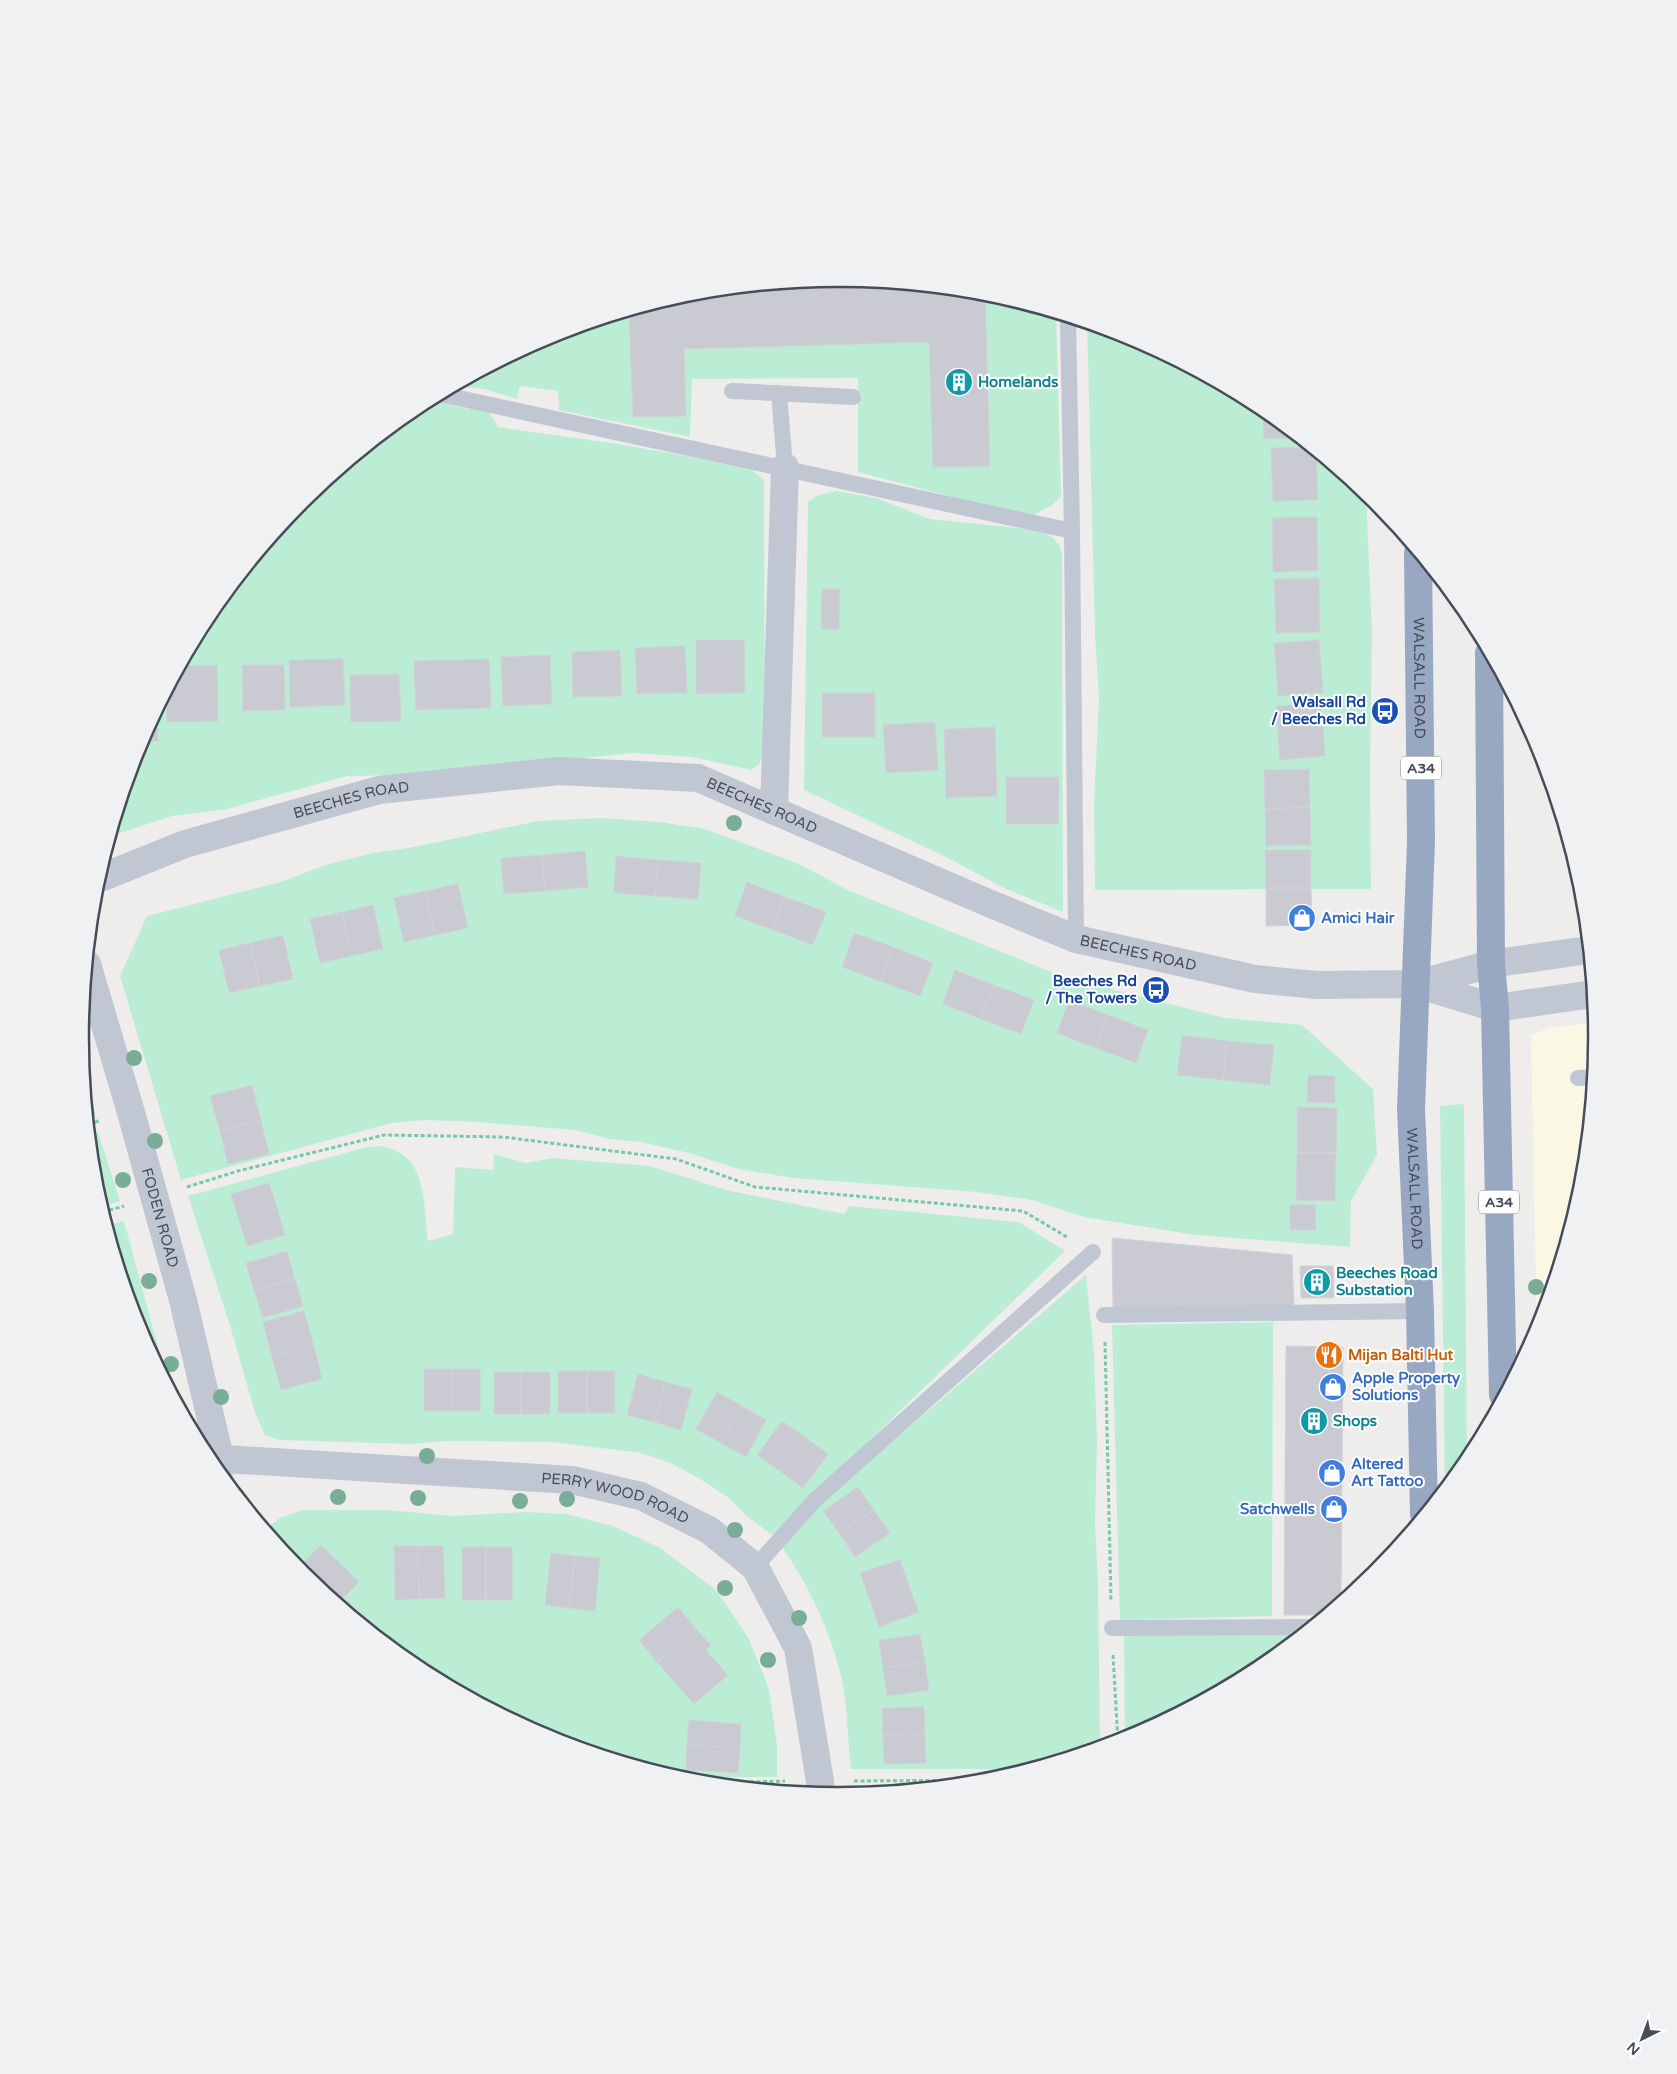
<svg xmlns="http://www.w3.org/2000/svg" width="1677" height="2074" font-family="'Varela Round',sans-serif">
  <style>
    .commercial { fill: #fbf7e5 }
    .green { fill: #bbedd5 }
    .building { fill: #cacbd2; stroke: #d1d2d8 }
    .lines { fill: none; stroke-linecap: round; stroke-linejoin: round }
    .path { stroke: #75c9aa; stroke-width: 3; stroke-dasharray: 4 2.5; stroke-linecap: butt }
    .service { stroke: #c0c7d2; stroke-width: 16 }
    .minor { stroke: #c0c7d2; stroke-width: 28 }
    .trunk { stroke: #99a8c2; stroke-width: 28 }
    .tree { fill: #79ad98 }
    .labels { text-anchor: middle; stroke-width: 4; stroke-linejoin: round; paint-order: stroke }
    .shield { fill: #fff; stroke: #7e828b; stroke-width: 1 }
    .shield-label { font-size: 14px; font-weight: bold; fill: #464d59 }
    .culture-label { font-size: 15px; font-weight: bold; fill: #0d838f; stroke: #fff; text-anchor: start }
    .street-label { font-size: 15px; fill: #464d59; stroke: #fff }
    .transit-label { font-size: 15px; font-weight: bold; fill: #164399; stroke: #fff; text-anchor: end }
    .shop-label { font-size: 15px; font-weight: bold; fill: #366cbe; stroke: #fff; text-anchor: start }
    .food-label { font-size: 15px; font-weight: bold; fill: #c56008; stroke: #fff; text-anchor: start }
    .rim { fill: none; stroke: #464d59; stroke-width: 2.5 }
  </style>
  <rect width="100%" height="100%" fill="#efedec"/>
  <path class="commercial" d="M1596 1022 1597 1037 1582 1185 1537 1332 1531 1035 1549 1028Z"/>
  <path class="green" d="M839 279 987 293 1056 314 1061 496 1051 506 1029 517 858 472V378L692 379 690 437 559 410 558 391 520 386 517 399 484 389 455 386 549 336 691 293Z
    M1087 323 1129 336 1260 406 1366 494 1372 631 1370 772 1371 889 1095 890 1094 805 1099 698 1095 634Z
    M429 400 469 409 487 408 498 427 618 444 687 456 752 470 764 480 765 747 760 763 751 770 692 757 633 753 410 775 347 776 227 809 172 816 111 836 138 746 208 615 302 500 417 406Z
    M837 491 876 498 930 519 1038 530C1051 535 1059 540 1062 554L1063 912 1006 889 946 857 804 790 808 502 818 495Z
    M601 818 660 822 705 829 797 863 850 891 1064 977 1225 1018 1302 1025 1373 1089 1377 1155 1351 1201 1350 1247 1196 1235 1084 1217 1032 1200 977 1192 793 1178 738 1169 689 1153 641 1142 610 1139 575 1130 477 1122 425 1120 392 1123 181 1180 120 976 147 916 281 882 325 865 373 853 414 847 538 821Z
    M83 1066 96 1115 88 1118Z
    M1464 1104 1467 1461 1445 1488 1440 1106Z
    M98 1132 120 1201 101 1207 95 1185 90 1135Z
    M381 1146C429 1154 423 1205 428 1241L453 1234 455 1167 493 1170 494 1154 526 1163 552 1158 650 1166 726 1190 844 1214 849 1206 1019 1222 1065 1251 772 1535 747 1516 726 1496 700 1479 671 1463 641 1453 552 1442 449 1441 409 1444 279 1440 265 1435 255 1413 231 1329 188 1196 367 1147Z
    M124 1221 164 1369V1377L138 1327 107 1225Z
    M1086 1275 1094 1352 1097 1441 1095 1523 1098 1581 1100 1747 1026 1769H851C847 1738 848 1706 841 1676 830 1630 809 1586 782 1547L821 1503Z
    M1273 1322 1272 1616 1120 1620 1112 1325Z
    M303 1510H389L451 1516 525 1512 566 1514 613 1526 660 1548 717 1591 749 1639 769 1689 777 1745V1777H677L548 1738 417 1668 302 1573 266 1529 280 1518Z
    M1124 1635H1299L1260 1668 1125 1739Z
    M851 1786H930L851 1794Z"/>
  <path class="building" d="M839 279 985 293 990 466 933 467 929 342 684 349 686 416 633 417 629 312 691 293Z
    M1263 409 1299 438 1264 439Z
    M1309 447 1316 453 1318 500 1273 501 1271 448Z
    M1317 517 1318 570 1273 572 1272 518Z
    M1319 578 1320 632 1276 633 1274 579Z
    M822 589H840L839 630 821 629Z
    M696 640H744L745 693 696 694Z
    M1319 640 1323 693 1278 696 1274 643Z
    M685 646 687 693 637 694 635 648Z
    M620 650 622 696 573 697 572 652Z
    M550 655 552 704 503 706 501 657Z
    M343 659 345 705 290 707 289 660Z
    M489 659 491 708 416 710 414 661Z
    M217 665 218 721 167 722 166 694 181 666Z
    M242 665H284L285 710 243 711Z
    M399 674 401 721 351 722 350 675Z
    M822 693H875V737H822Z
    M1321 703 1325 756 1280 760 1276 706Z
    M157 710 158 741 140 742Z
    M935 722 938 770 886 773 883 725Z
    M995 727 997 796 946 798 944 729Z
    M1309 769 1310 807 1265 809 1264 770Z
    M1006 777H1059L1058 824H1006Z
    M1310 807 1311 845 1266 846 1265 809Z
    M1265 850H1311V888H1266Z
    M585 851 588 887 545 891 542 855Z
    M542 855 545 891 504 894 501 858Z
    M616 856 658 860 655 896 614 893Z
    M658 860 701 863 698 899 655 896Z
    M747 882 785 897 773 930 735 916Z
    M458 884 468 928 435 935 425 891Z
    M1266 888H1311L1312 925 1266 926Z
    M425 891 435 935 404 942 394 898Z
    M785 897 826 912 813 945 773 930Z
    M373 905 383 949 351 956 342 912Z
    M342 912 351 956 320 963 310 919Z
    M854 933 893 947 880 981 842 967Z
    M283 935 293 979 260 986 250 943Z
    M250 943 260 986 229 993 219 950Z
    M893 947 933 963 920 996 880 981Z
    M955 970 994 985 981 1019 943 1004Z
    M994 985 1034 1000 1021 1034 981 1019Z
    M1069 1000 1108 1015 1096 1048 1057 1033Z
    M1108 1015 1148 1030 1136 1063 1096 1048Z
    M1182 1035 1227 1041 1223 1080 1177 1075Z
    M1227 1041 1274 1045 1270 1085 1223 1080Z
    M1308 1075 1335 1076V1103L1307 1102Z
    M252 1085 261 1120 220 1131 210 1096Z
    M1297 1107 1337 1108 1336 1153H1297Z
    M261 1120 269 1154 228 1164 220 1131Z
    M1297 1153H1336L1335 1201 1296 1200Z
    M269 1183 277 1208 239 1220 231 1194Z
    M1290 1205H1315L1316 1230H1290Z
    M277 1208 285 1235 247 1246 239 1220Z
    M1112 1238 1292 1255 1294 1306 1113 1307Z
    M287 1251 295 1279 254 1291 246 1263Z
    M1300 1266H1333L1334 1298H1301Z
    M295 1279 303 1306 263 1318 254 1291Z
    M304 1311 314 1346 272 1357 263 1322Z
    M314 1346 322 1379 281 1390 272 1357Z
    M1286 1346 1343 1347 1341 1601 1324 1615H1284Z
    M424 1369H452V1411H424Z
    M452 1369H480V1411H452Z
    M558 1371H587V1413H558Z
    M587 1371H615V1413H587Z
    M494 1372H521V1414H494Z
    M521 1372H550V1414H521Z
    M638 1374 665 1382 654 1422 627 1415Z
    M665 1382 692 1389 681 1430 654 1422Z
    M717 1392 742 1406 721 1443 696 1429Z
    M742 1406 766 1420 746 1457 721 1443Z
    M782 1421 805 1437 780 1471 757 1455Z
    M805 1437 828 1454 803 1488 780 1471Z
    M858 1487 874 1510 839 1533 823 1511Z
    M874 1510 890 1533 855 1557 839 1533Z
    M321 1545 359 1582 341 1600 303 1563Z
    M394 1546H418L419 1599 395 1600Z
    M418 1546H443L445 1598 419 1599Z
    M462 1547H486V1600H462Z
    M486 1547H512V1600H486Z
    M551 1553 575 1556 569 1608 545 1605Z
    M575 1556 600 1558 595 1611 569 1608Z
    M900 1560 909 1586 870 1600 860 1573Z
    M303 1563 341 1600 338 1603 302 1573 298 1568Z
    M909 1586 919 1612 879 1627 870 1600Z
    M678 1607 696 1629 657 1662 639 1640Z
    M696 1629 711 1645 706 1650 728 1675 694 1704 657 1662Z
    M920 1634 925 1662 883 1668 879 1640Z
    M925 1662 929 1690 887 1696 883 1668Z
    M924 1707 925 1734 883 1735 882 1708Z
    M689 1720 741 1724 740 1748 687 1745Z
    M925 1734 926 1763 884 1764 883 1735Z
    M687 1745 740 1748 738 1773 686 1770Z"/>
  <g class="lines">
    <path class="path" d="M89 1125 100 1120
      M187 1187 238 1171 384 1135 503 1137 676 1159 755 1187 1023 1211 1067 1237
      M103 1212 124 1206
      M1105 1342 1111 1601
      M1113 1655 1118 1741
      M854 1781 990 1780
      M711 1783 785 1781"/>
    <path class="service" d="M1068 318 1072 531 1076 939
      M732 391 853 397
      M779 393 785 467
      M440 394 1072 531
      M1578 1078 1593 1077
      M1104 1315 1420 1311
      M755 1567 816 1499 1093 1252
      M1112 1628 1309 1627"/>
    <g class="minor">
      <path d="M774 811 785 467"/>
      <path id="s1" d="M98 879 185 844 379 790 559 771 698 778 986 902 1076 939 1255 979 1317 985 1417 984 1491 964 1588 950"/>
      <path id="s2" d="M87 964 130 1109 183 1300 220 1458 219 1472"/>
      <path d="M1417 984 1495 1008 1593 994"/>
      <path id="s3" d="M208 1458 572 1480 641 1496 709 1530 755 1567 798 1648 820 1781V1794"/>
    </g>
    <g class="trunk">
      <path id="s4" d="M1418 553 1421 841 1411 1109 1420 1311 1424 1514"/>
      <path d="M1489 653 1491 964 1495 1008 1503 1395"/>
    </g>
  </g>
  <g class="tree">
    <circle cx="734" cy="823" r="8"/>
    <circle cx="134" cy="1058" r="8"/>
    <circle cx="155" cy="1141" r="8"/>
    <circle cx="123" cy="1180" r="8"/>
    <circle cx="149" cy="1281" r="8"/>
    <circle cx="1536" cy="1287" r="8"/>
    <circle cx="171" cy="1364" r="8"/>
    <circle cx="221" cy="1397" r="8"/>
    <circle cx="427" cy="1456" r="8"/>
    <circle cx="338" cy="1497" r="8"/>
    <circle cx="418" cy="1498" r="8"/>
    <circle cx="567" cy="1499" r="8"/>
    <circle cx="520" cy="1501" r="8"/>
    <circle cx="735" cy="1530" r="8"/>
    <circle cx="725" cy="1588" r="8"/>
    <circle cx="799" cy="1618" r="8"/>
    <circle cx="768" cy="1660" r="8"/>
  </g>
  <defs>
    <g id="building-disc" transform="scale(1.4375)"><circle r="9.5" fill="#0f9aa8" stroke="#fff"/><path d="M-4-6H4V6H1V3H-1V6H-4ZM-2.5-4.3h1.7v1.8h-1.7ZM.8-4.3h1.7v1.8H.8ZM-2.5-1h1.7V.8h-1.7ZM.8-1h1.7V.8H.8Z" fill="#fff"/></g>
    <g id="bus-disc" transform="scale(1.4375)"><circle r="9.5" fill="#1a4fb4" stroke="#fff"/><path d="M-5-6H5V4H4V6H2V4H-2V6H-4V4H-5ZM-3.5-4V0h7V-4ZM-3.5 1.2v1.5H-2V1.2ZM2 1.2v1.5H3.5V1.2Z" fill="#fff"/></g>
    <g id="shop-disc" transform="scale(1.4375)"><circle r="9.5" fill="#3f7fe0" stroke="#fff"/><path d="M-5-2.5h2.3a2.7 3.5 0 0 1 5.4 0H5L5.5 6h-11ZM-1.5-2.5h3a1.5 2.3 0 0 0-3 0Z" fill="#fff"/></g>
    <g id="restaurant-disc" transform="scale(1.4375)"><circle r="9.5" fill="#e8710a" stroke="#fff"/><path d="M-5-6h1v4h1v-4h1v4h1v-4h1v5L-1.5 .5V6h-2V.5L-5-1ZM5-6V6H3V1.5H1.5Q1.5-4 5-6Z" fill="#fff"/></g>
  </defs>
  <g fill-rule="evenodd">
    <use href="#building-disc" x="959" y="382"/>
    <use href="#bus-disc" x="1385" y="711"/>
    <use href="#shop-disc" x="1302" y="918"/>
    <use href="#bus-disc" x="1156" y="990"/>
    <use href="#building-disc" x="1317" y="1282"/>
    <use href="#restaurant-disc" x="1329" y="1355"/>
    <use href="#shop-disc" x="1333" y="1387"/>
    <use href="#building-disc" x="1314" y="1421"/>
    <use href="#shop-disc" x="1332" y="1473"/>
    <use href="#shop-disc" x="1334" y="1509"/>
  </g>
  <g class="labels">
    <g class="shield">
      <rect x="1401" y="756.5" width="40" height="23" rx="4"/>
      <rect x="1479" y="1190.5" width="40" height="23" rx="4"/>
    </g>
    <g class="shield-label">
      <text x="1421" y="773">A34</text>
      <text x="1499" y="1207">A34</text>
    </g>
    <g class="culture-label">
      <text x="978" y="387">Homelands</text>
      <text x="1336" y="1278">Beeches Road<tspan x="1336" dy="17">Substation</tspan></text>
      <text x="1333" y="1426">Shops</text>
    </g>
    <g class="street-label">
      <text dy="5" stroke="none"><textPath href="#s4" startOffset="125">WALSALL ROAD</textPath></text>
      <text dy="5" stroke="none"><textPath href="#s1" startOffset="266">BEECHES ROAD</textPath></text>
      <text dy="5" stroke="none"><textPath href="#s1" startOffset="685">BEECHES ROAD</textPath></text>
      <text dy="5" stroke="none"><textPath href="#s1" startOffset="1090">BEECHES ROAD</textPath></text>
      <text dy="5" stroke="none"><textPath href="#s4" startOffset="636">WALSALL ROAD</textPath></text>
      <text dy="5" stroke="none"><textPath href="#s2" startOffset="264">FODEN ROAD</textPath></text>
      <text dy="5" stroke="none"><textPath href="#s3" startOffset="411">PERRY WOOD ROAD</textPath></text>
    </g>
    <g class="transit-label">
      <text x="1366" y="707">Walsall Rd<tspan x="1366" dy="17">/ Beeches Rd</tspan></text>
      <text x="1137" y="986">Beeches Rd<tspan x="1137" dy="17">/ The Towers</tspan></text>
    </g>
    <g class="shop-label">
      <text x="1321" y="923">Amici Hair</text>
      <text x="1352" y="1383">Apple Property<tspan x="1352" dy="17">Solutions</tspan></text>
      <text x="1351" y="1469">Altered<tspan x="1351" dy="17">Art Tattoo</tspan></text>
      <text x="1315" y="1514" text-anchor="end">Satchwells</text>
    </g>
    <g class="food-label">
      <text x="1348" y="1360">Mijan Balti Hut</text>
    </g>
  </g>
  <path d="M0 0H1677V2074H0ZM838 287H839A749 749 0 0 1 1588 1036V1038A749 749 0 0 1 839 1787H838A749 749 0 0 1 89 1038V1036A749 749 0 0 1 838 287Z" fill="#f0f1f2" fill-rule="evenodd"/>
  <path class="rim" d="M838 287H839A749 749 0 0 1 1588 1036V1038A749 749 0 0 1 839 1787H838A749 749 0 0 1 89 1038V1036A749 749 0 0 1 838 287Z"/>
  <g transform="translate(1642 2039) rotate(222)" stroke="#ffffff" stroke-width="4" paint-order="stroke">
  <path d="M0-4L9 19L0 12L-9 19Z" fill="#464d59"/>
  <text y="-8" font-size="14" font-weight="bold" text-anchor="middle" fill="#464d59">N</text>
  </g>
</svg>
